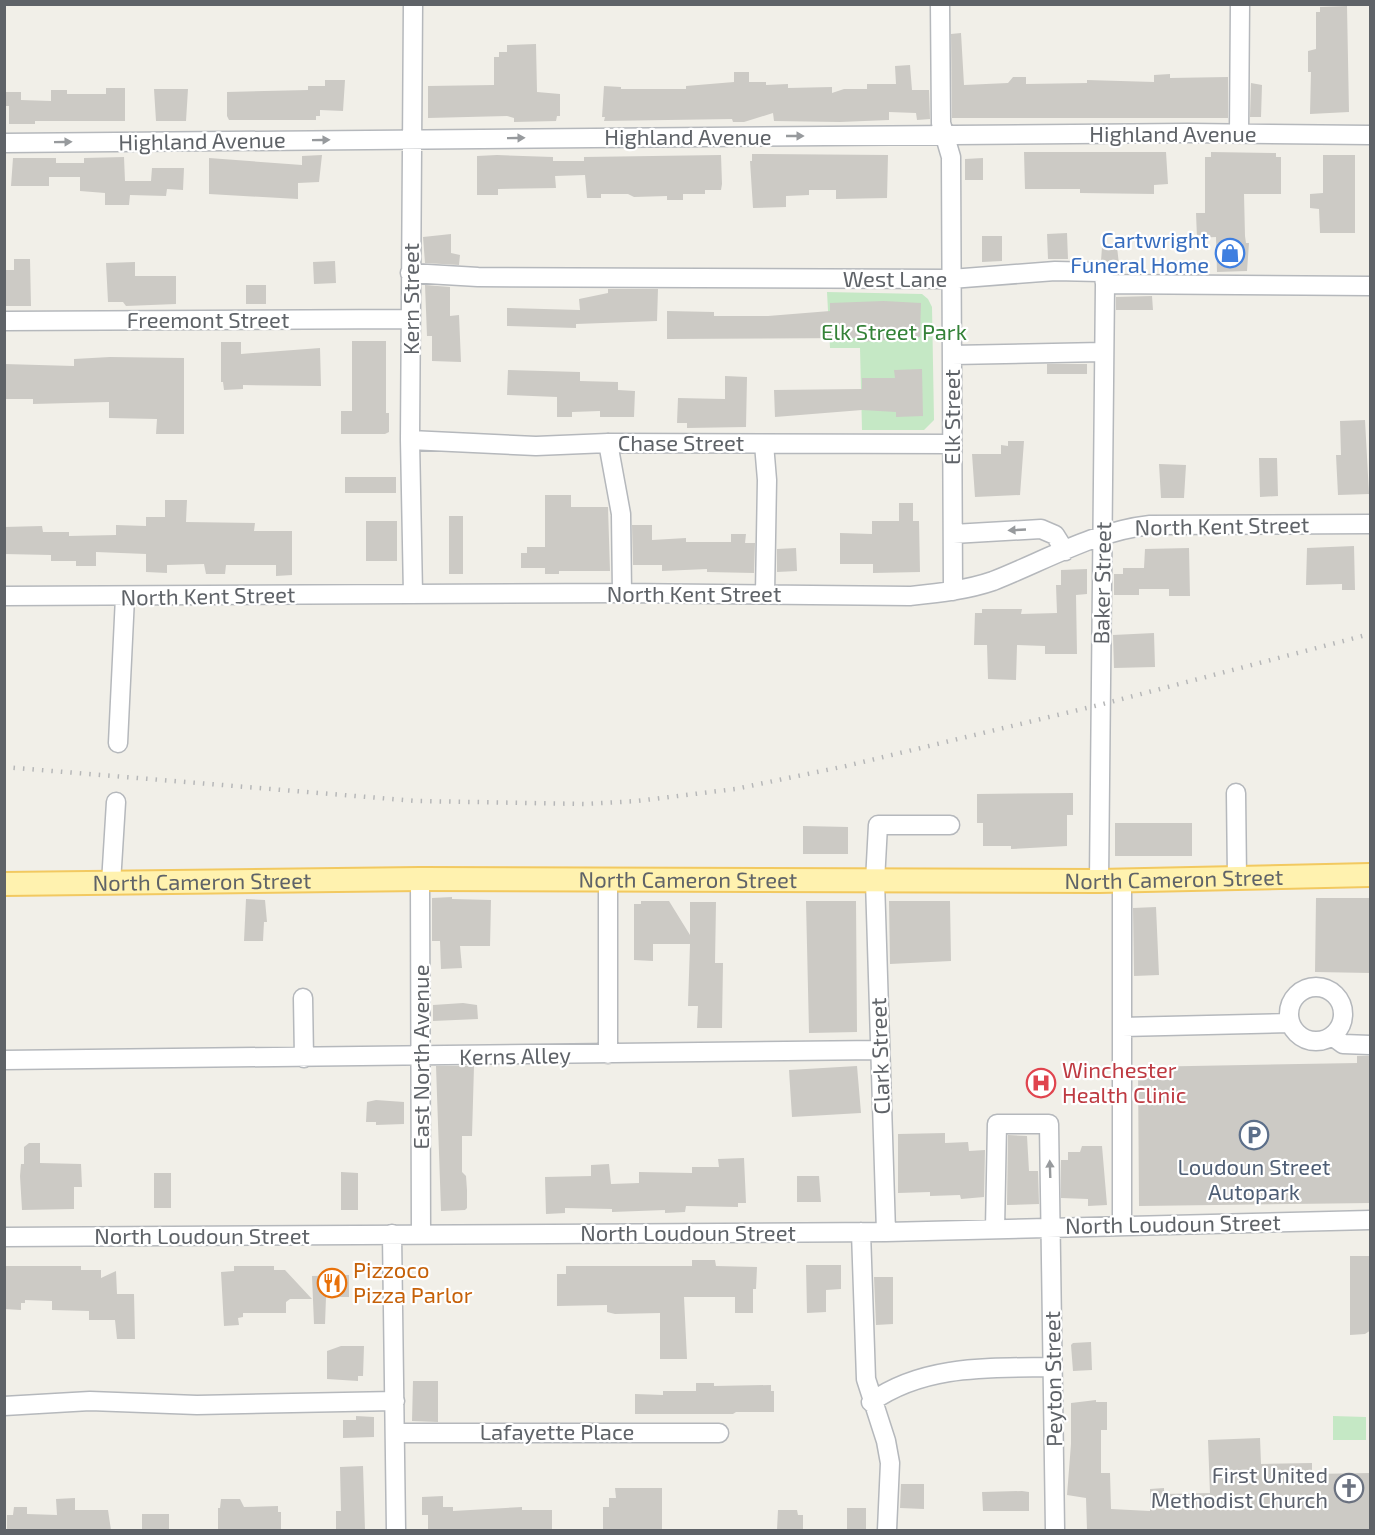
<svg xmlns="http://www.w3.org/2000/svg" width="1375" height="1535" font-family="'Exo 2',sans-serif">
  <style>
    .green { fill: #c5e8c5 }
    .building { fill: #cccac5 }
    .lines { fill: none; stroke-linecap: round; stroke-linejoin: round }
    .minor-casing { stroke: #b5b8bc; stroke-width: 21 }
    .major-casing { stroke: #f2c960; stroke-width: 26 }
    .minor { stroke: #fff; stroke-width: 18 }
    .major { stroke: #fff2af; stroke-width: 22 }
    .rail { stroke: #b6b7b8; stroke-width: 4.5; stroke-dasharray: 1.5 8; stroke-linecap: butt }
    .oneway { fill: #979a9d }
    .labels { text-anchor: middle; stroke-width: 4.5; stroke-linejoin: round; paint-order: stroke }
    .street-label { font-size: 22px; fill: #5f6368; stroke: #fff }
    .shop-label { font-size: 22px; fill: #366cbe; stroke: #fff; text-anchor: end }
    .park-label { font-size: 22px; fill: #348238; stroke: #fff }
    .health-label { font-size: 22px; fill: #be3a42; stroke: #fff; text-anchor: start }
    .service-label { font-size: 22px; fill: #4e5e75; stroke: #fff }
    .food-label { font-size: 22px; fill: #c56008; stroke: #fff; text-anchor: start }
    .worship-label { font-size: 22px; fill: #5b616d; stroke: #fff; text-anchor: end }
  </style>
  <rect width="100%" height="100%" fill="#f1efe8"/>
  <path class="green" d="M827 292 922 294 928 299 932 307 934 420 924 430H862L860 348H830Z
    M1333 1416 1366 1417V1440H1333Z"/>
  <path class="building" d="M1347 6 1349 112 1310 114 1311 72H1308V51L1316 49V12H1320V7Z
    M961 33 964 85 1008 83 1013 77H1026V84L1087 83V80L1154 82V75L1170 74V78L1228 77V118H952L951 34Z
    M536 44 537 92 560 94V116H557L556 121 514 122V118L507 116 428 118V86L494 85V57H499V52H507V45Z
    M910 65 912 90H929L930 119 917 120 916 113 889 112V120L840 122 774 121 773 113 744 122H733L732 119 604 121 605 117H602L604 86 621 87V89H686V86L734 82V72H749V82H766V85L788 84V88L832 87V93L844 89H867V84H896L895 66Z
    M325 80H345L343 111 320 110V116H316V120H229L227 116V92L308 90V86H325Z
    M1251 83 1262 85 1261 117H1250Z
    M106 88H125V121H35V124H9V106H5V92H21V100L51 101V90H67V94H106Z
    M154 89H188L186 121H156Z
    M1024 152H1166L1168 184 1154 185V194L1080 193V189H1025Z
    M1211 152 1276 153V157H1281V194H1244L1245 236 1246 243H1249L1247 271 1217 272 1216 237 1197 238 1196 213H1205V157H1211Z
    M752 154 888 155 887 198 836 199V190H809V195L786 196V207L753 208 750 161H752Z
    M322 155 319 182 298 183V199L209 194V158L302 165V156Z
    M497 155 553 157V161H584V157L721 155 722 184 721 190H705V194H683V200H667V196L634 197 628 194H601V198H587L585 175 555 176 556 188 498 189V195H477V156Z
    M1323 155H1355V233H1320L1319 209 1310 208V194L1323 193Z
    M124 157 125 181H151L152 168H184L183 190 167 189 166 196 130 195 129 205H105V193L80 191V177H49V186H11L13 158H56V163H84V158Z
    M983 158V180H965V159Z
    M1067 233 1068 259H1048L1047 234Z
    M451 234V253L460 255 459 265 425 263 423 237Z
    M982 236H1002V261L982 262Z
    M1102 247H1117L1120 273H1114L1108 265 1101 261Z
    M14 259H30L31 306H4V270H14Z
    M335 261 336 283 314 284 313 262Z
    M135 262V276H176V304L126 306 123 302H108L106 263Z
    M246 285H266V304H246Z
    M425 285 450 287V316L459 315 461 362 432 361V336H427Z
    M608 289H658L657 321 576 324V328L507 326V308L580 310 579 299 608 293Z
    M1152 296 1153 310H1116V297Z
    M884 301 921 303 920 337 887 336V340L860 342 859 338 667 339V311L714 312V316H768L830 311V303Z
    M352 341H386V413H389V432L385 434H341V411H352Z
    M221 342H241V354L320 348 321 386 243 385V389L224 390 223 382H221Z
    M110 357 184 358V434H156L157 419 109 418V402L33 404V399H4V364L74 366V359Z
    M1047 364H1087V374H1047Z
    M922 369 923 416 896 417V412L862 410 775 417 774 390 862 389V378H895L894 370Z
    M508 370 580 372V381L618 382V390L635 391 634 417H600V411L572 412V417H557V397L507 395Z
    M725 376 747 377 746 427 687 428V423H677L678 398 725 399Z
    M1365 420 1369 494 1338 495 1336 455H1341L1340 421Z
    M1008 441H1024L1020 495 975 497 972 454H1001V445L1008 446Z
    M1259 458H1277L1278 496 1260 497Z
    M1159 464 1186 465 1184 498H1161Z
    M345 477H396V493H345Z
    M545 495H571V507H608L610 571H559V574H545V568H521V553H527V547H545Z
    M165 500H187L186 522 255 523 254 531H292V575L276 576V565H226L225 574H206L204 564 167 565V573L146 572V554L96 552V566H76V561H51V555L4 554V527L42 526 43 532H69V536L116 535V525L146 526V517H165Z
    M899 503H913V521H919L920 572 873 573V564H840V533L872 534V521H899Z
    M449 516H463V574H449Z
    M366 521H397V561H366Z
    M632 525H652V540L686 538V542H731V534H746L745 543H755L754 573 707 572V569L662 571V565H633Z
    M1354 546 1355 590H1342V584L1306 585 1307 548Z
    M796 548 797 571 777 572V549Z
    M1189 548 1190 596H1169V589H1139V595H1114V574H1123V568H1144L1145 549Z
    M1087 569V594L1076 595 1077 654H1045V646L1017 645 1016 680 988 679 987 645H974L975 613H982V609H1022L1021 614 1057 613 1056 585H1061V570Z
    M1154 633 1155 667 1114 668 1113 635Z
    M1073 793V815H1067V846L1011 849V846H983V823H977V794Z
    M1115 823H1192V856H1115Z
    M803 826 848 827V854H803Z
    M452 897V899L491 900 490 946H460L462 968 441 969 440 941H432V898Z
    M1316 898H1371V973L1315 972Z
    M246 899 265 900 267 922H264L263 941H244Z
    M641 901H669L690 935V902H716L715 963H723L722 1028H697L698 1006H688L690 944H653V961L634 960V904H641Z
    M806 901H856L857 1032 809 1033Z
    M889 901H950L951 961 890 964Z
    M1156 907 1159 975 1134 976 1133 908Z
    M463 1003 477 1005 478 1019 433 1021V1005Z
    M1357 1056H1371V1203L1139 1206 1138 1067 1357 1063Z
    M436 1066H474L472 1136H462V1172L466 1176 467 1190V1208L465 1210 441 1211Z
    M857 1066 861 1113 792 1117 789 1070Z
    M376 1100 404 1102V1124L376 1125V1122H366L367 1102Z
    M945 1133V1143L968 1142 969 1151 985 1150 984 1197 961 1199 960 1195 930 1196V1192L898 1193V1134Z
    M1008 1135 1027 1136 1029 1171H1038L1039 1204 1007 1205Z
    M29 1143H40V1163L81 1164 82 1187H74V1209L22 1210 20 1176 21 1164H24V1147Z
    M1082 1146H1102L1107 1205 1088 1206V1199L1061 1198V1160H1068V1152H1080Z
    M744 1158 746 1203H738V1207L686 1206 685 1212 665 1213V1210L612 1212V1209L565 1208V1213L546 1214 545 1177 591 1176V1165L609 1164 611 1184 639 1183V1172L692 1173V1167H719L718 1159Z
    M341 1172 358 1173V1210H341Z
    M154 1173H171V1208H154Z
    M797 1176H819L821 1202H797Z
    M1350 1256H1371V1330L1365 1334 1350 1335Z
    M692 1260H715L716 1266 757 1267 756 1289H753V1313H735V1297H684L687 1359H660V1313L615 1314 607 1312V1305L557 1306V1274H566V1266H692Z
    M806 1265H841V1289L826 1290V1312L807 1313Z
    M4 1266H81V1270H101V1278L116 1271 117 1294H134L135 1339H117L115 1320H89V1311L52 1310V1301L25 1300V1303H21V1310L4 1309Z
    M234 1266H274V1270H285L312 1299H290L286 1302V1313H243V1317L238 1318 239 1325 224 1326 221 1272 234 1271Z
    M349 1275V1297H326L325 1324H314L312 1276Z
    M874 1277H893V1324L876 1325Z
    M1091 1342 1092 1370 1073 1371 1071 1345 1073 1343Z
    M341 1346H364L363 1376H358V1381L327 1379V1351Z
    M413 1381H438V1422L412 1421Z
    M696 1383H714V1386L771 1385V1391H774V1412H736L733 1414H635V1394L663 1395V1391H696Z
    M1096 1400V1402H1107V1430H1101V1473H1110L1111 1509 1150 1511V1489L1164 1488V1494L1210 1493 1208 1440 1260 1438 1261 1464 1312 1463V1474L1371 1473V1530H1087L1086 1498 1067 1495 1071 1444V1403Z
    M356 1416 374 1417V1437L343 1438V1420H356Z
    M363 1466 365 1530H336V1511H341L340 1467Z
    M901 1484H924V1509L900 1508Z
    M615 1488H662V1530H603V1507H609V1498H616Z
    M1022 1491 1029 1492V1511H983L982 1492Z
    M443 1496V1507H453V1511L522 1507V1510H552V1530H428V1515H422V1497Z
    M75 1498V1510H108L111 1530H7V1515H13L14 1507H27V1514L57 1515 56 1499Z
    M221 1499H240L244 1507 278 1506V1512H281V1530H218V1508H220Z
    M847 1508H866V1530H847Z
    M778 1510H797L798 1515H803V1530H777Z
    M142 1514H169V1530H142Z"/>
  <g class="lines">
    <g class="minor-casing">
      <path id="minor" d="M413 4 410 440 413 594
        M940 4 941 123 951 157 953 591
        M1239 133 1240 4
        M4 143 1188 133 1370 135
        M410 273 478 277 951 279 1055 271 1100 272 1104 277 1105 284 1099 881
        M1105 284 1370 286
        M4 321 411 319
        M952 355 1102 352
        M410 440 536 446 608 443 952 444
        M608 443 621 514 622 593
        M764 444 767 480 765 594
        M953 534 1041 529 1055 535 1065 551
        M4 596 622 593 910 596C938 593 967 590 993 581 1044 561 1095 531 1150 525L1370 524
        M118 743 125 597
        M1236 793 1237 878
        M420 879 421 1235
        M608 879V1054
        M111 883 116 802
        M1289 1014a27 27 0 1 1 54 0a27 27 0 1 1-54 0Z
        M303 998 304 1058
        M1122 1027 1290 1023
        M1332 1036 1343 1044 1370 1045
        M4 1060 880 1050
        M1122 1226V880
        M995 1229 997 1124H1049L1055 1530
        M861 1232 866 1379 886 1441 890 1463 887 1530
        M886 1232 875 881 878 825H950
        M392 1234 396 1530
        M4 1237 886 1232 1370 1220
        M871 1402C925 1364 990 1368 1053 1367
        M4 1406 90 1401 197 1405 395 1401
        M395 1433H719"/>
    </g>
    <g class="major-casing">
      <g id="major">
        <path id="s1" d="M4 884 420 879 1099 881 1370 875"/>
      </g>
    </g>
    <use href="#minor" class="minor"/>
    <use href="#major" class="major"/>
    <path class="rail" d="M4 767 416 801 585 804 637 801 735 789 846 766 1099 705 1370 634"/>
  </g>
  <defs><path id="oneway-solid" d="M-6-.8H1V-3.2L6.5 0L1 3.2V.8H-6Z" transform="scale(1.5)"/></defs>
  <g class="oneway">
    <use href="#oneway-solid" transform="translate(795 136)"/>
    <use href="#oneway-solid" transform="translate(516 138) rotate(-1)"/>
    <use href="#oneway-solid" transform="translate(321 140) rotate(-1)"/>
    <use href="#oneway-solid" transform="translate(63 142) rotate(-1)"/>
    <use href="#oneway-solid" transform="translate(1017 530) rotate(177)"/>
    <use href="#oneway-solid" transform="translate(1050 1169) rotate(-92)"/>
  </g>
  <defs>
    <g id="shop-ring" transform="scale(1.5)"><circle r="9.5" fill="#fff" stroke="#3f7fe0" stroke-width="1.5"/><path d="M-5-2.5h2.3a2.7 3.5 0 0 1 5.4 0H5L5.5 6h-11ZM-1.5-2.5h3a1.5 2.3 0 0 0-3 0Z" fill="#3f7fe0"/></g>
    <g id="hospital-ring" transform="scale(1.5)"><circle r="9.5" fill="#fff" stroke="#e0444e" stroke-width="1.5"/><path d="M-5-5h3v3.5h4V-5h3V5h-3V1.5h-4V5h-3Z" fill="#e0444e"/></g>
    <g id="parking-ring" transform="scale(1.5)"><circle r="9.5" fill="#fff" stroke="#5c6f8a" stroke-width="1.5"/><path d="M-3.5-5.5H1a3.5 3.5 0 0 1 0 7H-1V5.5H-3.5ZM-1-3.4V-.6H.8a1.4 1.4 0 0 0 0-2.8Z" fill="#5c6f8a"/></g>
    <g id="restaurant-ring" transform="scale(1.5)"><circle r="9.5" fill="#fff" stroke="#e8710a" stroke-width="1.5"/><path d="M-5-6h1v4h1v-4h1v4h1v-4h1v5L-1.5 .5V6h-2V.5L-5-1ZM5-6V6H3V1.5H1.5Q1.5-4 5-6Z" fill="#e8710a"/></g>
    <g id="church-ring" transform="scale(1.5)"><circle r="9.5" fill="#fff" stroke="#6b7280" stroke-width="1.5"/><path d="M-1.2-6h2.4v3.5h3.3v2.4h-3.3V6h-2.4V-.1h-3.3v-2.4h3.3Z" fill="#6b7280"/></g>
  </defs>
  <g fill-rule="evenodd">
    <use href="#shop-ring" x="1230" y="253"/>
    <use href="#hospital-ring" x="1041" y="1083"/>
    <use href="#parking-ring" x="1254" y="1135"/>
    <use href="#restaurant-ring" x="332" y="1283"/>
    <use href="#church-ring" x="1349" y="1488"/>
  </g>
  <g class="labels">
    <g class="street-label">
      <text x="1173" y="142">Highland Avenue</text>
      <text x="688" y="145">Highland Avenue</text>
      <text transform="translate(202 141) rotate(-1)" y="8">Highland Avenue</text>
      <text x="895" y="287">West Lane</text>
      <text transform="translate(411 299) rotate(-90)" y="8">Kern Street</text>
      <text x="208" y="328">Freemont Street</text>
      <text transform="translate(952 417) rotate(-90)" y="8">Elk Street</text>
      <text x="681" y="451">Chase Street</text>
      <text transform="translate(1222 526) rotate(-1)" y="8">North Kent Street</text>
      <text transform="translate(1102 583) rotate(-89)" y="8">Baker Street</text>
      <text x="694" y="602">North Kent Street</text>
      <text transform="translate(208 596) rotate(-1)" y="8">North Kent Street</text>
      <text dy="8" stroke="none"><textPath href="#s1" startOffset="684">North Cameron Street</textPath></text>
      <text dy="8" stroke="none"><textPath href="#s1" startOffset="1170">North Cameron Street</textPath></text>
      <text dy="8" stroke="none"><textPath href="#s1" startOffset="198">North Cameron Street</textPath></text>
      <text transform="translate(515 1056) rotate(-1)" y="8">Kerns Alley</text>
      <text transform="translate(880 1056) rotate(-92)" y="8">Clark Street</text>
      <text transform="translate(421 1057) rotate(-90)" y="8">East North Avenue</text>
      <text transform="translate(1173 1224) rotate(-1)" y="8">North Loudoun Street</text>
      <text x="688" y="1241">North Loudoun Street</text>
      <text x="202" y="1244">North Loudoun Street</text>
      <text transform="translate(1053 1379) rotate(-91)" y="8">Peyton Street</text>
      <text x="557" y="1440">Lafayette Place</text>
    </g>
    <g class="shop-label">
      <text x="1209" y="248">Cartwright<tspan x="1209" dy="25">Funeral Home</tspan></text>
    </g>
    <g class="park-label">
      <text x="894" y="340">Elk Street Park</text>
    </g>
    <g class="health-label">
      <text x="1062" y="1078">Winchester<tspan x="1062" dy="25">Health Clinic</tspan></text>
    </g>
    <g class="service-label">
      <text x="1254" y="1175">Loudoun Street<tspan x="1254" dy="25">Autopark</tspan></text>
    </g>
    <g class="food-label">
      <text x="353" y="1278">Pizzoco<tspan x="353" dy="25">Pizza Parlor</tspan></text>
    </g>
    <g class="worship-label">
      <text x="1328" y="1483">First United<tspan x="1328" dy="25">Methodist Church</tspan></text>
    </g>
  </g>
  <rect width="1375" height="1535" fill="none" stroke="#5f6368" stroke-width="12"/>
</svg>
